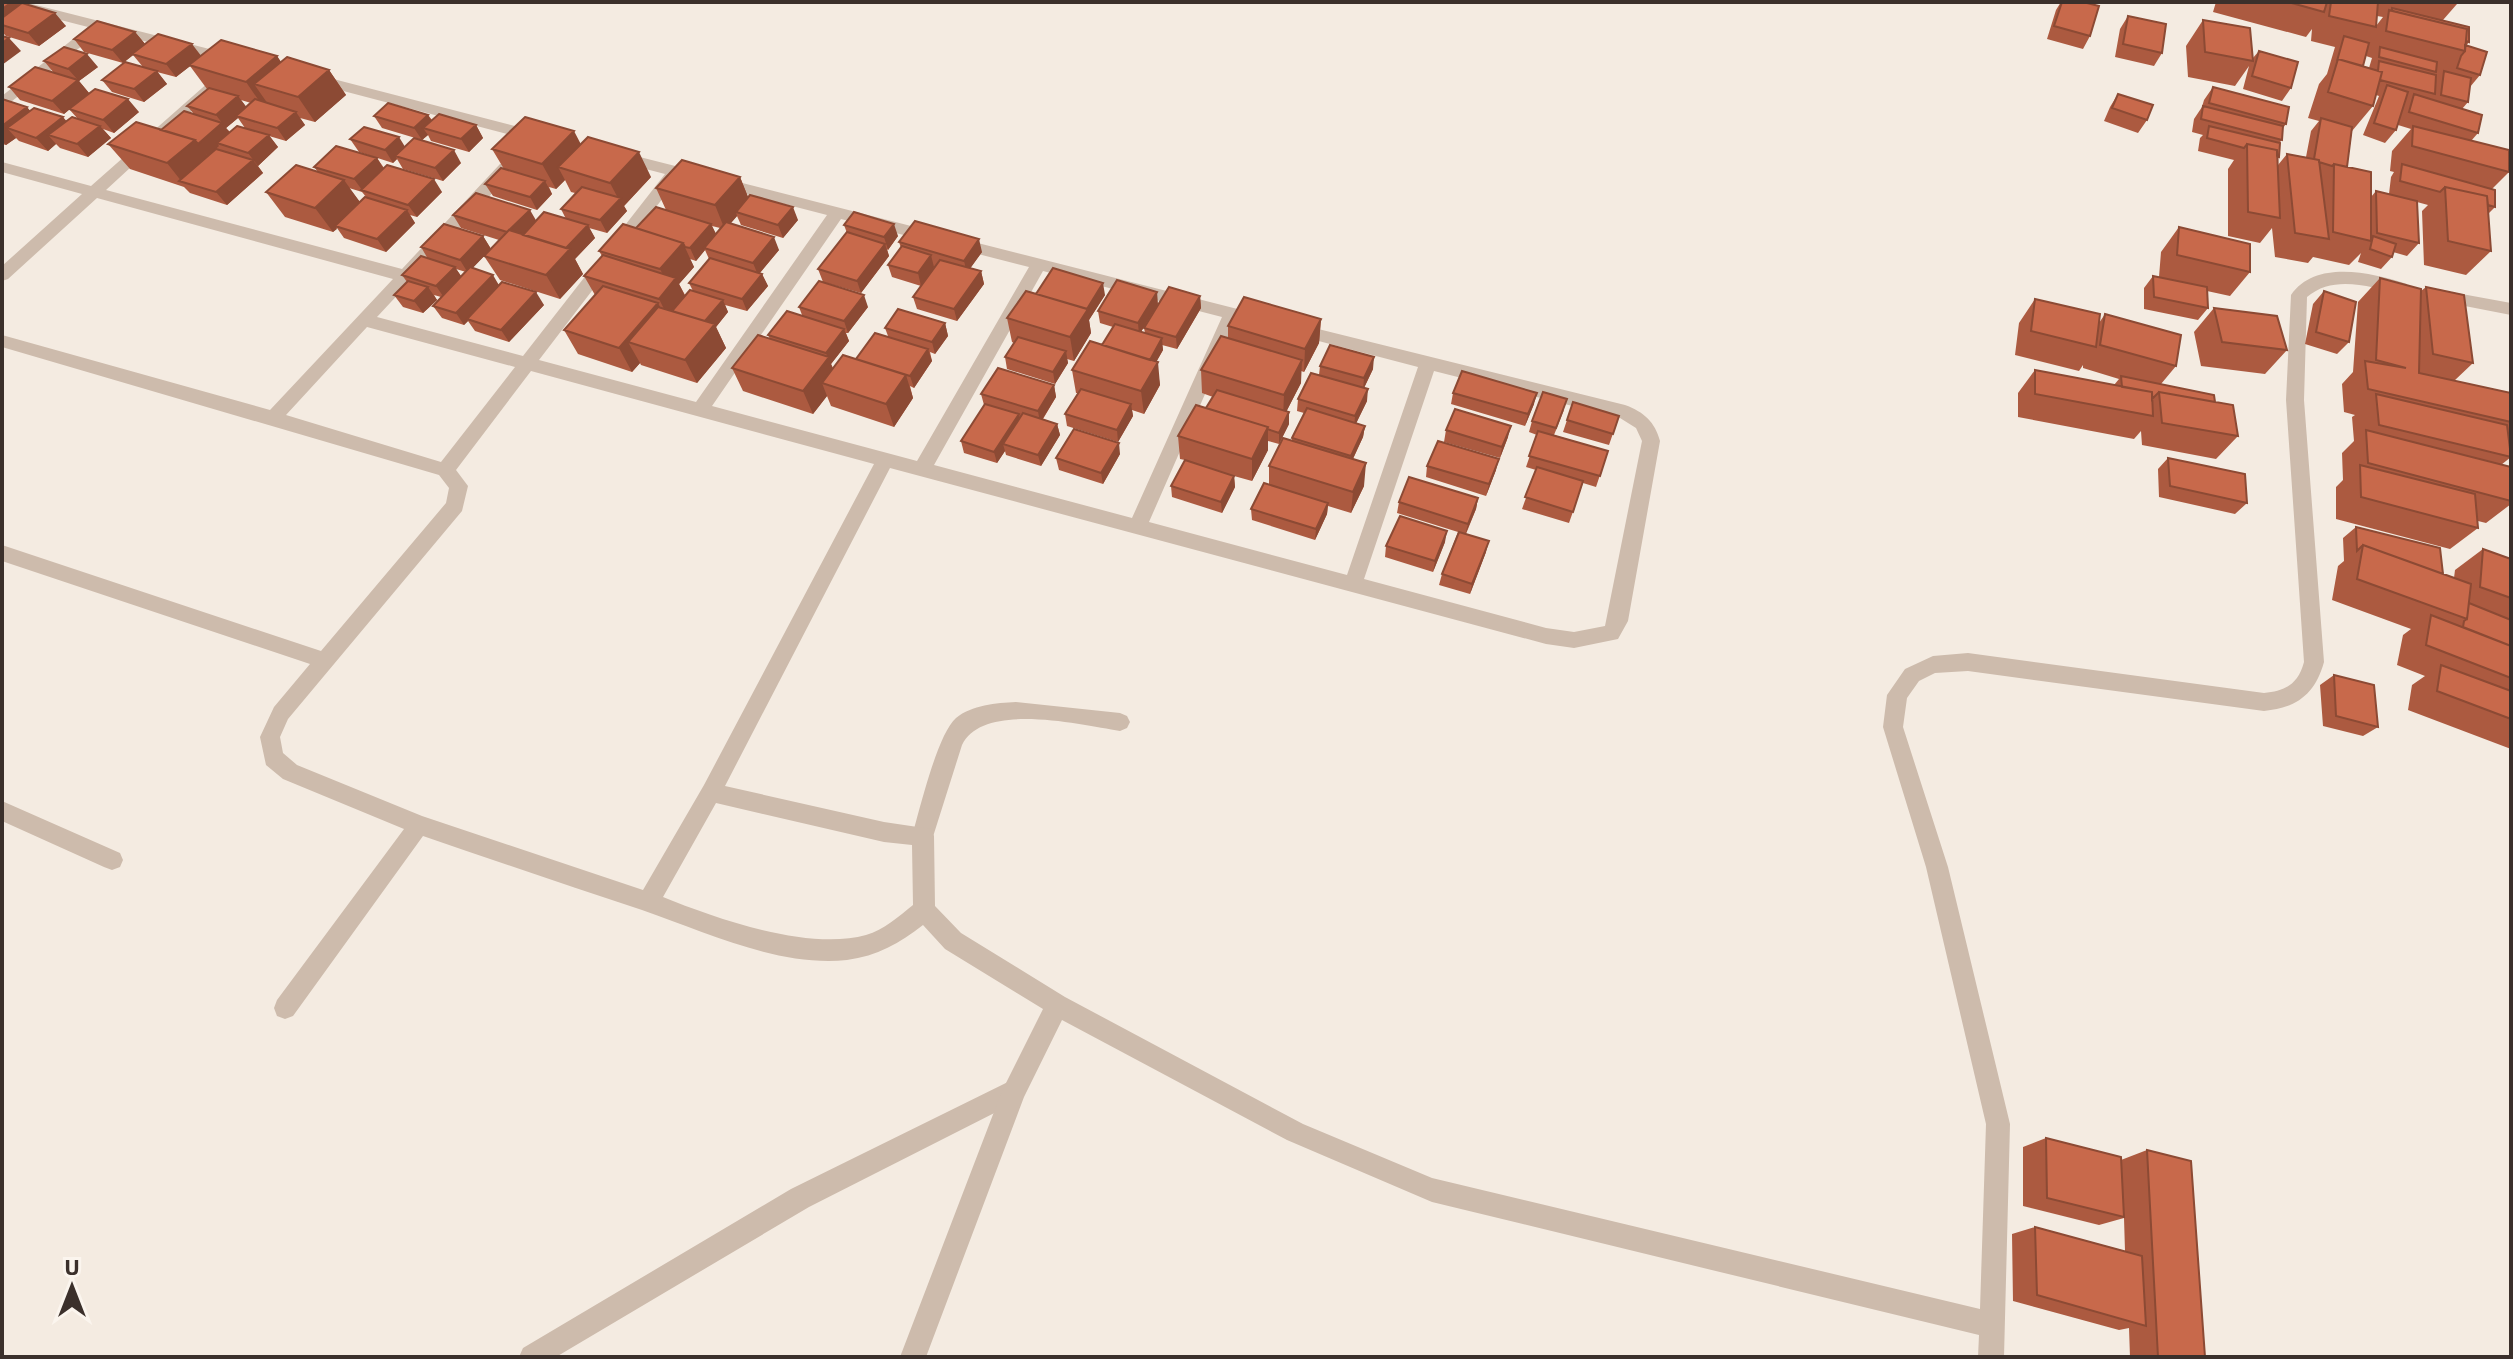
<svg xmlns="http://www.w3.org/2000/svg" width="2513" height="1359" font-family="'Exo 2',sans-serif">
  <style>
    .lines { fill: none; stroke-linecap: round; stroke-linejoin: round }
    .service { fill: #cdbbac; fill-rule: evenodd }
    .minor { fill: #cdbbac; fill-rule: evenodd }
    .wall { fill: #ac5a40; fill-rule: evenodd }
    .shaded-wall { fill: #8c4a34 }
    .building { fill: #c8694b; stroke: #8c4a34; stroke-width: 2 }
  </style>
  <rect width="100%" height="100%" fill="#f4ebe1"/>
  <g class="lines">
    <path class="service" d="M1016 702 1120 713 1127 716 1130 722 1127 728 1120 731C1081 725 983 701 962 745L931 843 923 846 915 843 912 836C920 809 937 735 956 718 972 705 996 703 1016 702Z
      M1014 1079 1022 1083 1026 1091 1022 1099 809 1207 556 1357H519L523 1348 791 1189Z"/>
    <path class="minor" d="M2 2H24L237 56 239 59 232 64 102 30 2 109V96L88 27 2 5Z
      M227 66 232 68V74L106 190 402 269 500 164H512V172L377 317 523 356 665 174 615 161V153L620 152 1265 316 1267 320 1259 326 1237 321 1149 522 1347 575 1418 367 1288 333V325L1294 323 1625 405C1644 412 1655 422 1660 441L1628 621 1618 639 1574 648 1546 644 890 468 725 786 884 822 931 829 934 836 935 906 961 933 1065 997 1303 1124 1432 1178 1980 1309 1986 1124 1926 867 1883 727 1887 695 1905 669 1933 656 1968 653 2264 693C2286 691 2298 684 2304 662L2286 400 2291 295C2316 259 2372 273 2407 284V292L2401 294C2370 287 2334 274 2307 297L2304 400 2324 662C2315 694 2297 708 2264 711L1968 671 1935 673 1919 681 1907 698 1903 727 1948 867 2010 1124 2004 1357H1978L1979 1335 1432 1202 1287 1140 1062 1020 1024 1097 926 1357H900L1002 1091 1043 1009 945 949 923 925C900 943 877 956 847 960 778 967 706 932 642 910 569 886 496 861 423 836L293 1016 285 1019 277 1016 274 1008 277 1000 404 829 283 779 266 765 260 737 274 707 310 664 2 561V545L321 651 446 503 449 488 439 475 2 347V335L270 410 393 279 97 198 8 279 2 281V266L82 194 2 172V162L91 186ZM679 177 827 215 696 402 539 360ZM841 219 1029 267 917 461 712 406ZM1043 271 1222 317 1132 518 934 465ZM367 327 515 367 441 462 286 415ZM531 371 874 464 704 785 643 890 422 816 297 765 283 753 280 737 288 719 462 511 468 486 456 470ZM1434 371 1620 418 1636 428 1642 441 1605 626 1574 632 1546 628 1364 579ZM716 803 884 842 912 845 913 905C899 916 884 930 866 935 809 951 717 919 663 897Z
      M314 74 538 132 546 137 538 142 309 82 307 79Z
      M2440 290 2511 303V315L2434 300V292Z
      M2 801 120 853 123 860 120 867 112 870 104 867 2 821Z"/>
  </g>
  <path class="wall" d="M2 2H18L20 4 66 26 39 46 6 36 2 32Z
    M2061 2H2083L2090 36 2083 49 2047 39 2056 10Z
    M2216 2H2457V4L2443 20 2469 42 2466 46 2480 75 2470 87 2468 102 2462 109 2478 133 2471 141 2509 172 2492 189 2495 207 2488 214 2491 251 2466 275 2424 265 2422 211 2428 205 2417 202 2419 243 2407 256 2393 252 2392 257 2381 269 2358 262 2361 253 2349 265 2313 257 2308 263 2275 257 2272 228 2260 243 2228 236V169L2234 160 2198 151 2200 138 2203 135 2192 132 2194 119 2202 107 2204 100 2213 87 2286 124 2283 128 2282 140 2279 143 2278 165 2287 154 2306 157 2311 131 2319 121 2308 118 2319 84 2327 74 2335 47 2311 41 2312 29 2306 37 2213 12ZM2377 16 2383 17 2376 26ZM2367 49 2366 56 2372 58 2369 68 2363 66ZM2376 95 2379 96 2363 135 2385 143 2396 130 2398 125 2411 129 2392 151 2390 171 2394 172 2391 177 2389 194 2376 191 2371 197 2347 167 2352 131 2373 106Z
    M2128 16 2162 53 2154 66 2115 57 2120 29Z
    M2203 20 2252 59 2259 51 2291 88 2282 101 2243 89 2249 66 2235 86 2188 77 2186 46Z
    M135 32 145 44 201 56H277L281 62 329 70 346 95 315 122 300 118 305 125 286 141 269 136 278 147 258 166 263 173 227 205 190 193 184 187 130 169 108 144 161 130 194 114 187 106 207 89 190 66 176 77 157 72 167 84 144 102 112 92 102 80 143 67 133 55 123 63 84 52 74 39ZM241 100 251 103 246 107ZM238 118 245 128 230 132 226 128Z
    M44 61 98 67 79 81 89 93 64 114 20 100 9 87 54 73Z
    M2118 94 2147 120 2138 133 2104 121 2110 107Z
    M2 99 30 111 66 121 78 119 69 109 139 112 114 133 103 129 111 138 88 157 60 148 56 144 48 151 19 141 16 138 6 145 2 144Z
    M428 115 432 120 476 125 483 138 469 152 431 141 428 135 422 140 382 128 374 116Z
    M350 139 405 147 461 163 443 181 403 169 397 159 393 163 359 152Z
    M581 144 651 177 624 206 627 211 607 233 589 228 595 238 575 259 583 274 560 299 500 280 484 256 499 240 461 228 453 215 536 220 566 219 561 209 575 193 571 192 565 180 556 189 549 187 552 194 537 210 493 196 485 184 504 169 492 149Z
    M377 158 384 168 442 192 417 217 410 215 415 223 386 252 344 238 337 228 333 232 285 217 266 192 318 172 314 167ZM349 188 362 192 367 198 360 202Z
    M740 177 748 197 798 220 783 238 741 225 737 216 730 224 779 250 760 273 762 274 768 286 747 311 725 305 728 312 716 327 726 348 697 383 641 365 640 363 632 372 578 354 564 330 595 295 584 276 602 256 599 251 666 210 656 188ZM712 226 720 228 716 234ZM705 250 709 259 689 283 693 291 685 295 679 284 694 267 690 259 696 261Z
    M844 225 898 236 888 250 887 249 889 256 861 293 823 282 818 269 847 233Z
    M2179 227 2250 272 2230 296 2207 291 2208 308 2198 320 2144 309V288L2153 276 2159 277 2161 252Z
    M483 236 491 249 472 268 499 285 544 305 509 342 475 331 468 321 464 325 442 318 433 306 441 297 434 295 437 300 423 313 403 307 394 295 407 282 402 275 428 259 421 247ZM456 269 466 272 461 276Z
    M899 242 982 252 970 268 981 271 984 284 957 321 917 309 913 297 921 286 892 277 888 265 901 248Z
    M2380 278 2421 291 2426 287 2473 363 2454 381 2511 393V436L2509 438 2511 457 2501 465 2511 467V504L2486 523 2478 521V528L2450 549 2336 519V487L2343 480 2342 453 2354 441 2352 417 2355 415 2344 412 2342 384 2353 372 2358 302Z
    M2324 291 2349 342 2337 354 2305 344 2313 304Z
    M1036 294 1105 295 1089 320 1091 333 1074 361 1067 359 1068 363 1055 384 1007 369 1005 357 1014 343 1012 342 1007 318Z
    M1200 296 1201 308 1177 349 1162 345 1163 350 1156 362 1160 385 1144 414 1132 410 1133 416 1118 442 1067 426 1065 414 1078 393H1076L1072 370 1102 345 1113 327 1100 323 1098 311 1158 304 1141 332 1145 333 1144 328Z
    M2035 299 2099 323 2105 314 2176 366 2161 384 2215 402 2238 436 2216 459 2142 445 2141 431 2134 439 2018 417V393L2035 370 2114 385 2119 379 2083 368V365L2079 371 2015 355 2019 323Z
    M799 307H868L848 333H846L849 341 831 364 833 368 856 359 888 336 885 328 945 323 948 336 935 354 930 352 932 361 914 388 910 386 913 398 894 427 831 406 827 396 813 414 743 391 732 368 770 339 768 335 802 315Z
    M2214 308 2287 350 2265 374 2201 366 2194 332Z
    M1321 319 1319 343 1304 372 1301 371V383L1286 412 1289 424 1279 444 1268 441V450L1252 481 1234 476 1235 487 1222 513 1172 497 1171 486 1185 460 1180 459 1178 436 1206 408 1213 397 1202 393 1201 370 1228 338V326Z
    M1320 366 1373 369 1364 388 1367 401 1356 423 1365 426 1363 437 1353 459 1364 486 1351 513 1328 506 1327 514 1315 540 1252 520 1251 509 1269 484V466L1292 440V438L1304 413 1297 411 1298 399 1319 375Z
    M1054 385 1056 397 1043 419 1057 424 1060 435 1041 466 1006 455 1005 451 997 463 964 453 961 441 984 405 981 394Z
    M1453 393 1534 404 1525 426 1451 404Z
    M1573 402 1619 416 1609 445 1563 432Z
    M1564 410 1554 435 1608 451 1596 487 1583 483 1569 523 1522 509 1536 470 1526 467 1537 435 1529 432 1532 421Z
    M1446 430 1508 437 1500 458 1444 442Z
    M1120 454 1103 484 1059 470 1056 458Z
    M2168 458 2247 503 2235 514 2159 497 2158 469Z
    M1427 466 1496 470 1486 496 1426 477Z
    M1478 498 1476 509 1466 534 1486 552 1470 594 1439 585 1442 574 1458 532 1397 513 1399 502Z
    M2356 527 2443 574 2454 578 2455 570 2483 549 2511 559V749L2408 710 2412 685 2425 676 2397 665 2403 635 2411 629 2332 600 2338 566 2344 561 2343 538Z
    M1445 542 1433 572 1385 557 1386 546Z
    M2334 675 2378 727 2363 736 2323 726 2320 685Z
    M2046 1138 2121 1160 2147 1150 2205 1357H2130L2129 1328 2119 1330 2013 1301 2012 1234 2035 1227 2125 1251 2124 1218 2099 1225 2023 1206V1147Z"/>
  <path class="shaded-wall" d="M12 2H18L27 12 2 25V9Z
    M55 13 66 26 39 46 28 33Z
    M135 32 146 45 123 63 112 50Z
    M9 38 21 51 2 65V43Z
    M192 44 202 57 176 77 166 64Z
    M87 54 98 67 79 81 89 93 64 114 52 101 78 80 68 69Z
    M277 56 294 82 254 84 268 104 264 108 246 82Z
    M329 70 346 95 315 122 298 97Z
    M157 71 167 84 144 102 134 89Z
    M238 96 248 109 236 116 238 118 226 128 232 135 217 143 219 146 208 156 198 144 222 123 216 115Z
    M128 99 139 112 114 133 103 120Z
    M27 107 38 120 7 128 16 138 6 145 2 141V126Z
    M296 112 305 125 286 141 277 128Z
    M428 115 436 128H423L428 135 422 140 414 128Z
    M63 117 74 130 48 135 56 144 48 151 36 138Z
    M476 125 483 138 469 152 461 139Z
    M100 126 111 138 88 157 77 144Z
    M574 131 587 156 558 167 565 180 556 189 542 164Z
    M269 135 278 147 258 166 248 153Z
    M399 137 407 150 395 156 397 159 393 163 385 150Z
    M195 140 215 165 182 182 167 163Z
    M454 150 461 163 443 181 435 168Z
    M639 152 651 177 624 206 627 211 607 233 600 220 619 200 610 183Z
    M377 158 385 171 362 190 354 179Z
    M253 160 263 173 227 205 216 192Z
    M740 177 750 202 736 212 737 216 725 230 715 205Z
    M434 179 442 192 417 217 408 205Z
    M344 180 362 205 335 226 337 229 333 232 315 208Z
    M545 181 552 194 537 210 530 197Z
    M793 207 798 220 783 238 778 225Z
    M407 210 415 223 386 252 377 239Z
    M530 210 537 222 515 245 508 232Z
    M711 224 717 236 704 248 705 250 696 261 690 248Z
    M894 224 898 236 888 250 884 237Z
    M588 225 595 238 575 259 583 274 560 299 546 275 564 251Z
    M483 236 491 249 468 273 460 260Z
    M774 237 779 250 758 275 753 263Z
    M979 239 982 252 967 273 964 261Z
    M683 243 694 267 679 284 688 302 671 323 659 299 669 287 660 269Z
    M885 244 889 256 861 293 857 281Z
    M931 255 934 267 921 286 918 273Z
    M455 267 463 279 445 299 436 286Z
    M981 271 984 284 957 321 954 309Z
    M762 274 768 286 747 311 742 299Z
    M493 275 500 287 467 319 468 321 464 325 456 313Z
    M1103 283 1105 295 1089 320 1091 333 1074 361 1070 337Z
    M428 287 437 300 423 313 414 301Z
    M536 292 544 305 509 342 501 330Z
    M1157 292 1158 304 1139 335 1138 323Z
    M864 295 868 307 848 333 844 321Z
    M1200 296 1201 308 1177 349 1176 337Z
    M723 300 728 312 716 327 726 348 697 383 685 360 704 322Z
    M658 303 670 326 628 342 640 363 632 372 619 348Z
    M1321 319 1319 343 1304 372 1305 349Z
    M945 323 948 336 935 354 932 342Z
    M844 329 849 341 831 364 838 381 822 383 827 396 813 414 803 391 828 359 826 353Z
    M1162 338 1163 350 1149 375 1148 363Z
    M928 349 932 361 914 388 910 376Z
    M1066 351 1068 363 1055 384 1053 372Z
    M1374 357 1373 369 1363 390 1364 378Z
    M1302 360 1301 383 1283 418 1284 395Z
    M1158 362 1160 385 1144 414 1141 391Z
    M906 375 913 398 894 427 886 404Z
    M1054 385 1056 397 1040 423 1038 411Z
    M1368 389 1367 401 1354 428 1355 416Z
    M1537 393 1534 404 1525 426 1528 414Z
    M1131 404 1133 416 1118 442 1117 430Z
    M1289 412V424L1279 444V433Z
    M1019 414 1021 426 1003 444 1005 451 997 463 994 452Z
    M1057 424 1060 435 1041 466 1038 455Z
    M1365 426 1363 437 1349 467 1351 456Z
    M1511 426 1508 437 1500 458 1502 447Z
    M1268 427V450L1252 481V459Z
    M1119 443 1120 454 1103 484 1101 473Z
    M1499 459 1496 470 1486 496 1489 484Z
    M1366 463 1364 486 1351 513 1353 492Z
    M1234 476 1235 487 1222 513 1221 502Z
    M1478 498 1476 509 1465 535 1468 524Z
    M1328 503 1327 514 1315 540 1316 529Z
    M1447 531 1445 542 1433 572 1435 561Z
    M1489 541 1486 552 1470 594 1472 584Z"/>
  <path class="building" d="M2 2H12L2 9Z
    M2062 2H2083L2099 6 2090 36 2054 26Z
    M2288 2H2327L2324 12Z
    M2331 2H2378L2376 27 2329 16Z
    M22 3 55 13 28 33 2 25V18Z
    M2392 8 2469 27V42L2466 41 2467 29 2392 11Z
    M2389 10 2467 29 2465 51 2386 31Z
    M2128 16 2166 24 2162 53 2123 44Z
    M2203 20 2250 28 2253 61 2205 52Z
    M97 21 135 32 112 50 74 39Z
    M158 34 192 44 166 64 132 54Z
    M2 36 9 38 2 43Z
    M2344 36 2369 43 2363 66 2338 59 2337 61Z
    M221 40 277 56 246 82 189 65Z
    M2465 45 2487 52 2480 75 2457 68 2461 56 2465 51Z
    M64 47 87 54 68 69 44 61Z
    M2380 47 2437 62 2436 72 2379 57Z
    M2259 51 2298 62 2291 88 2252 76Z
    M287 57 329 70 298 97 254 84Z
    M2338 59 2382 72 2373 106 2328 92Z
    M2379 61 2436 75 2435 94 2380 80 2382 72 2378 71Z
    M125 62 157 71 134 89 102 80Z
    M35 67 78 80 52 101 9 87Z
    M2444 71 2471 78 2468 102 2441 95Z
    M2387 85 2408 92 2396 130 2374 123Z
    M2213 87 2289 107 2286 124 2209 103Z
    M209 88 238 96 216 115 187 106Z
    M95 89 128 99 103 120 69 109Z
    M2118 94 2153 105 2147 120 2112 108Z
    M2414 94 2482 115 2478 133 2409 112Z
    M2 99 27 107 2 126Z
    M255 99 296 112 277 128 236 116Z
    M388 103 428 115 414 128 374 116Z
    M2203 106 2283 126 2282 140 2201 119Z
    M34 108 63 117 36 138 7 128Z
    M184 111 222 123 198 144 195 140 161 130Z
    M439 114 476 125 461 139 423 128Z
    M72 117 100 126 77 144 48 135Z
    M525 117 574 131 542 164 492 149Z
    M2321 118 2352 127 2347 167 2334 164 2332 166 2319 162V160L2314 159Z
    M136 122 195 140 167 163 108 144Z
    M237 126 269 135 248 153 217 143Z
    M2209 126 2280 143 2279 157 2277 156V150L2247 144 2244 148 2207 138Z
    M2413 126 2509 150V172L2412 146Z
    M364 127 399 137 385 150 350 139Z
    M588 137 639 152 610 183 558 167Z
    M414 138 454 150 435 168 395 156Z
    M2247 144 2277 150 2280 218 2248 212Z
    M336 146 377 158 354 179 314 167Z
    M216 149 253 160 216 192 179 181Z
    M2287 154 2319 160 2329 239 2295 233Z
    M682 160 740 177 715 205 656 188Z
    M2334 164 2371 172V241L2333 232Z
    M2402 164 2495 190V207L2488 205 2487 196 2445 187 2440 192 2400 181Z
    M296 165 344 180 315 208 266 192Z
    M387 165 434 179 408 205 361 190Z
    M501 168 545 181 530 197 485 184Z
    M582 187 621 198 600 220 561 209Z
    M2445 187 2487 196 2491 251 2448 241Z
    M2376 191 2417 201 2419 243 2377 233Z
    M476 193 530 210 507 232 453 215Z
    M750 195 793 207 778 225 736 212Z
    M365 197 407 210 377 239 335 226Z
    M656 207 711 224 690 248 685 247 683 243 636 228Z
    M544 212 588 225 566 248 523 235Z
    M854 212 894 224 884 237 844 225Z
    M915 221 979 239 964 261 899 242Z
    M726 222 774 237 753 263 704 248Z
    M444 224 483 236 460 260 421 247Z
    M623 224 683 243 660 269 599 251Z
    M2179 227 2250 244V272L2177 255Z
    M509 230 570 249 546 275 484 256Z
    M847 232 885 244 857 281 818 269Z
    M2373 236 2396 244 2392 257 2370 249Z
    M902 246 931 255 918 273 888 265Z
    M603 255 676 278 659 299 584 276Z
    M421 256 455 267 436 286 402 275Z
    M710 258 762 274 742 299 689 283Z
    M940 260 981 271 954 309 913 297Z
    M470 267 493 275 456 313 433 306Z
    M1053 268 1103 283 1087 309 1036 294Z
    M2153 276 2207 287 2208 308 2154 297Z
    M2380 278 2421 289 2419 373 2511 393V422L2368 389 2365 361 2406 368 2376 360Z
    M1117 280 1157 292 1138 323 1098 311Z
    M408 281 428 287 414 301 394 295Z
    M819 281 864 295 844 321 799 307Z
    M502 282 536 292 501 330 467 319Z
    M603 286 658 303 619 348 564 330Z
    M1169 287 1200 296 1176 337 1144 328Z
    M2426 287 2464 295 2473 363 2433 354Z
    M690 290 723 300 705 321 672 311Z
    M1026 291 1088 309 1070 337 1007 318Z
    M2324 291 2356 302 2349 342 2316 332Z
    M1244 297 1321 319 1305 349 1228 326Z
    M2035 299 2100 314 2096 347 2031 331Z
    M658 307 715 324 685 360 628 342Z
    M2214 308 2277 316 2287 350 2222 342Z
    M898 309 945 323 932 342 885 328Z
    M787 311 844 329 826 353 768 335Z
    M2105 314 2181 335 2176 366 2100 345Z
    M1115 324 1162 338 1150 360 1102 345Z
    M875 333 928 349 910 376 856 359Z
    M758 335 829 357 803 391 732 368Z
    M1221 336 1302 360 1284 395 1201 370Z
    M1018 337 1066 351 1053 372 1005 357Z
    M1090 341 1158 362 1141 391 1072 370Z
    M1330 345 1374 357 1364 378 1320 366Z
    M843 355 906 375 886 404 822 383Z
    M998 368 1054 385 1038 411 981 394Z
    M2035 370 2152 392 2153 416 2035 394Z
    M1462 371 1537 393 1528 414 1453 393Z
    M1311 373 1368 389 1355 416 1298 399Z
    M2121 376 2214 395 2215 402 2159 392 2152 399V392L2122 387Z
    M1081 389 1131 404 1117 430 1065 414Z
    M1217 390 1289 412 1279 433 1267 429 1268 427 1206 408Z
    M1543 392 1567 399 1556 428 1532 421Z
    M2159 392 2233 405 2238 436 2162 423Z
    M2376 394 2507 425 2511 457 2379 425Z
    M1573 402 1619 416 1613 434 1567 420Z
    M985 404 1019 414 994 452 961 441Z
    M1196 405 1268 427 1252 459 1178 436Z
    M1307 408 1365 426 1351 456 1292 438Z
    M1455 409 1511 426 1502 447 1446 430Z
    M1023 413 1057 424 1038 455 1003 444Z
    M1074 429 1119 443 1101 473 1056 458Z
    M2366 430 2511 467V501L2368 463Z
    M1538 431 1608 451 1600 476 1529 456Z
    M1283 438 1366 463 1353 492 1269 466Z
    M1438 441 1499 459 1489 484 1427 466Z
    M2168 458 2245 474 2247 503 2170 486Z
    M1185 460 1234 476 1221 502 1171 486Z
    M2360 465 2475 494 2478 528 2361 497Z
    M1537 467 1583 481 1573 512 1525 497Z
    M1409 477 1478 498 1468 524 1399 502Z
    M1264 483 1328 503 1316 529 1251 509Z
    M1400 516 1447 531 1435 561 1386 546Z
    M2356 527 2440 548 2443 574 2363 545 2357 551Z
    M1459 532 1489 541 1472 584 1442 574Z
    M2363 545 2471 584 2467 619 2357 579Z
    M2483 549 2511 559V598L2480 587Z
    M2469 603 2511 620V646L2463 627 2464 621 2467 619Z
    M2431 615 2511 646V678L2426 645Z
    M2441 665 2511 691V719L2437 691Z
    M2334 675 2374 685 2378 727 2336 716Z
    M2046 1138 2121 1157 2124 1217 2047 1198Z
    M2147 1150 2191 1161 2205 1357H2158Z
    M2035 1227 2142 1256 2146 1326 2037 1295Z"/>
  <rect width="2513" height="1359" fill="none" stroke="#3b302b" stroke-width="8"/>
  <g transform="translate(72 1287)" stroke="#fbf5ee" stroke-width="6" paint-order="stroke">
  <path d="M0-6L14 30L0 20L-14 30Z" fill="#3b302b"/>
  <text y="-12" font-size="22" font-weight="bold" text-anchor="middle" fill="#3b302b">U</text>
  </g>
</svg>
